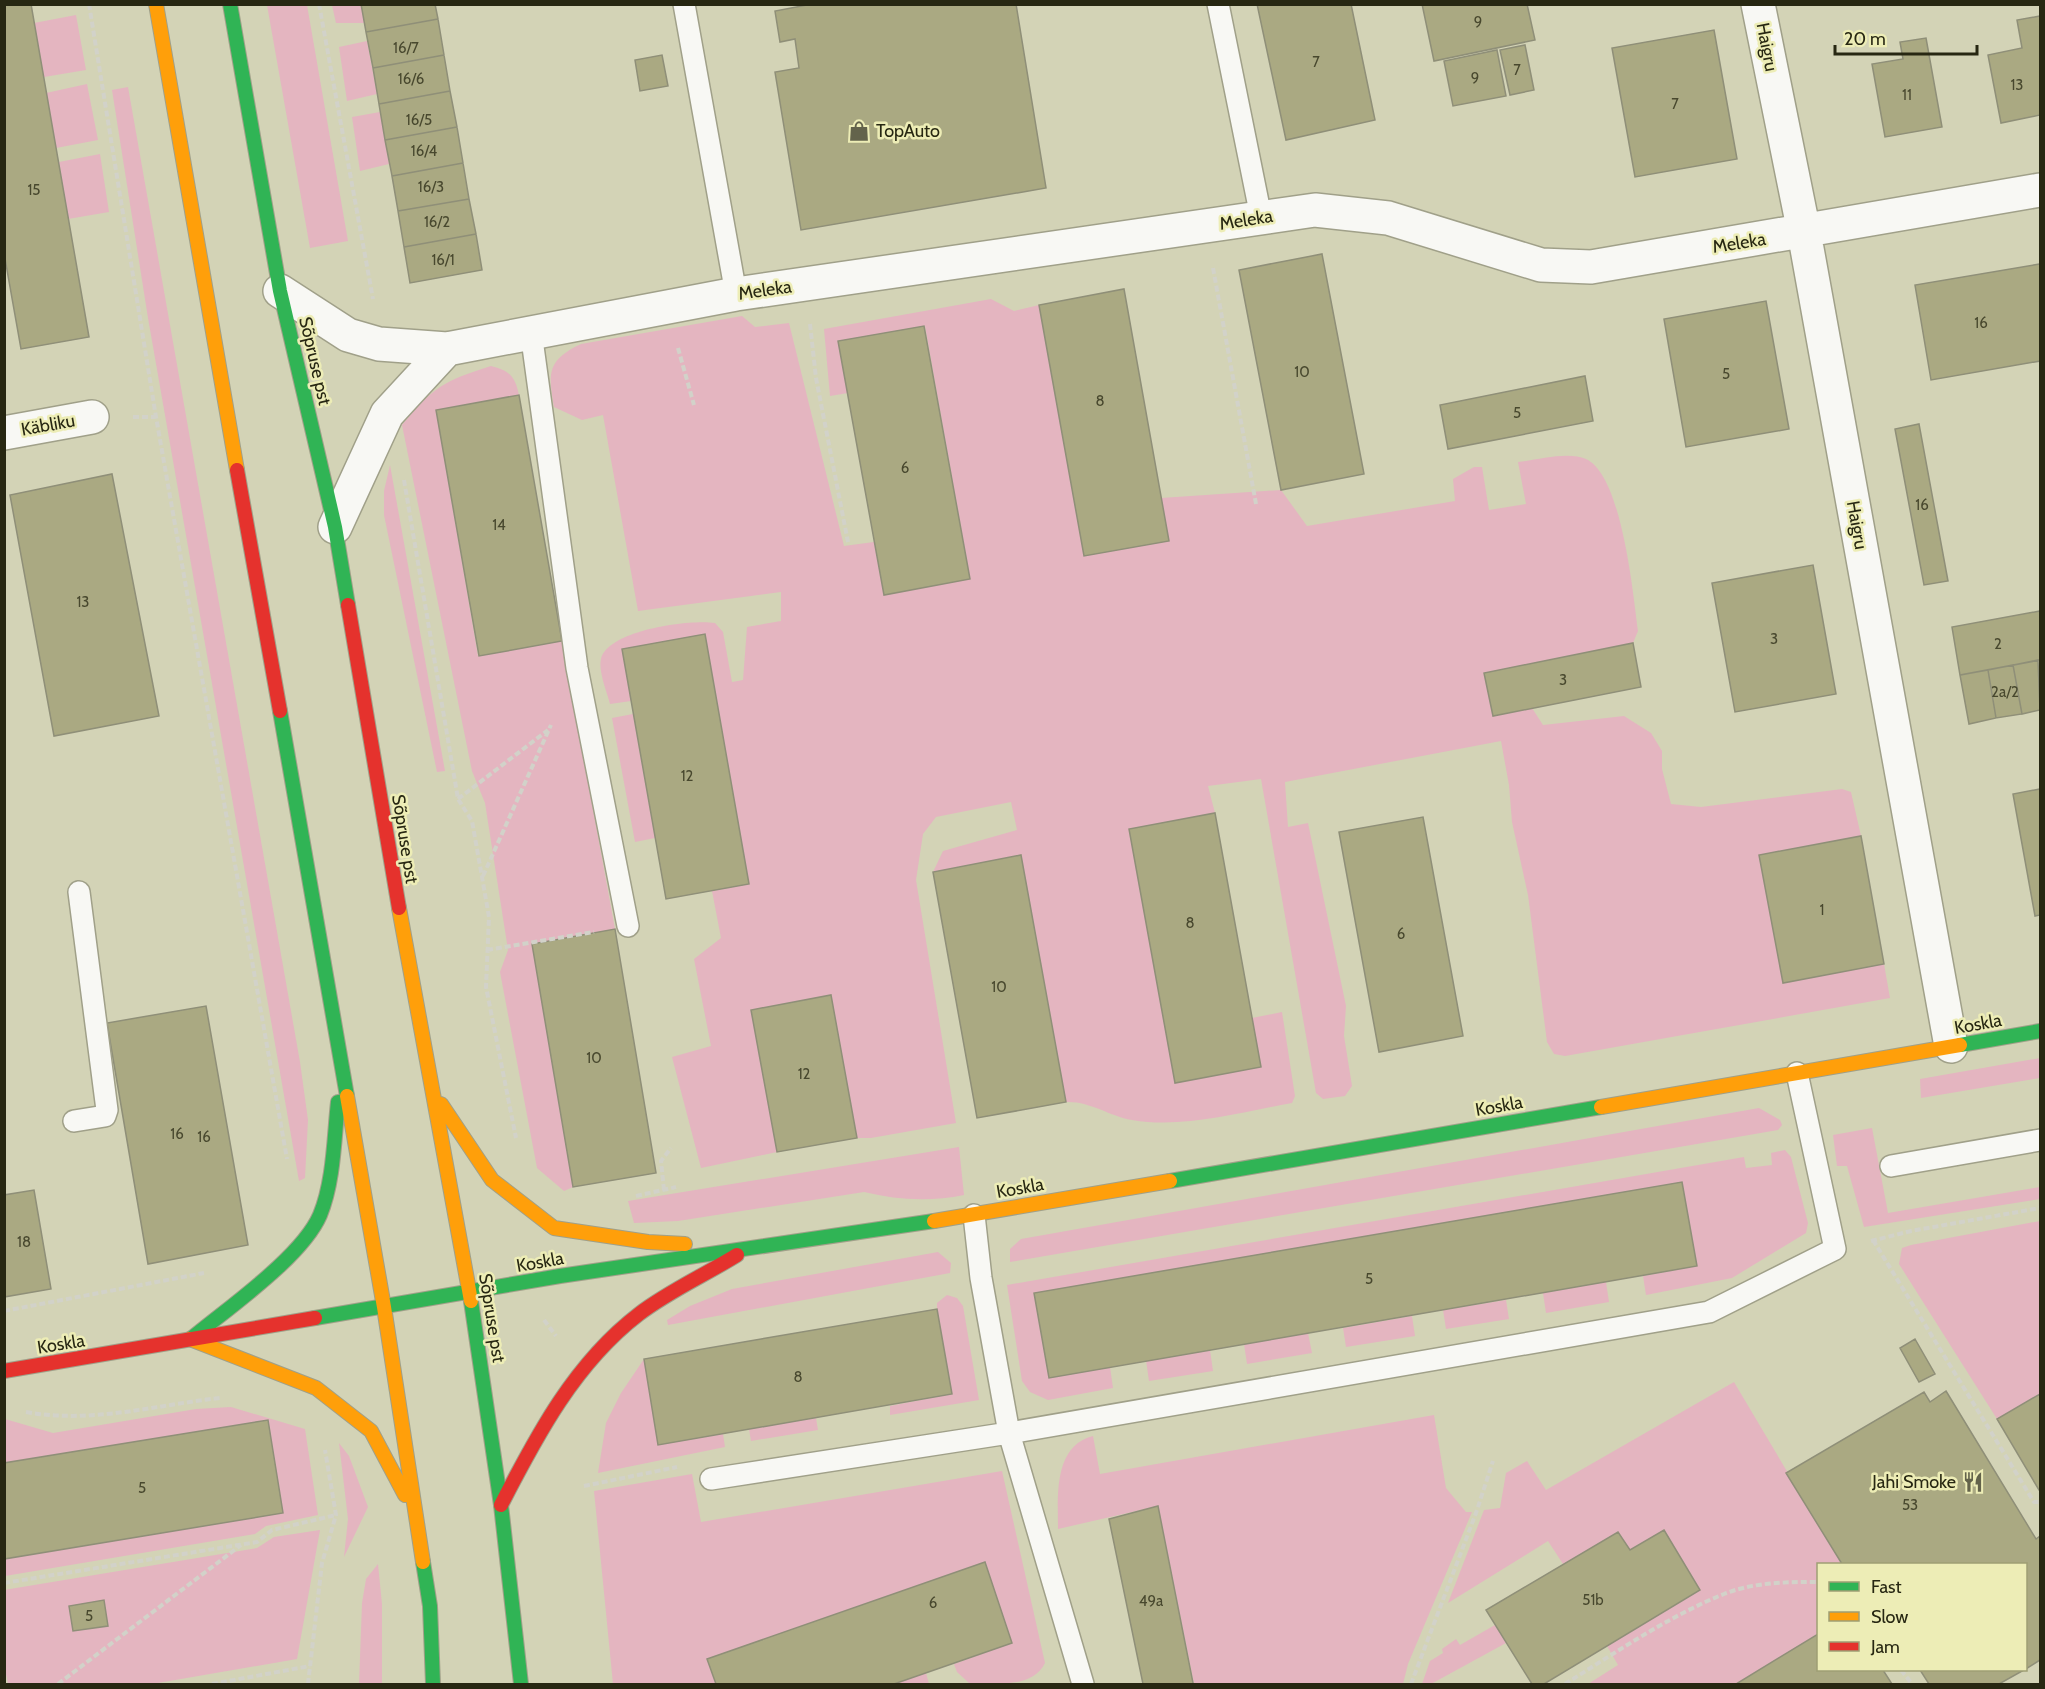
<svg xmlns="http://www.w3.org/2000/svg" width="2045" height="1689" font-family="Cabin,sans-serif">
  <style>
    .green { fill: #e4b5c0 }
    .building { fill: #aaa982; stroke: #8f8f78; stroke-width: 1.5 }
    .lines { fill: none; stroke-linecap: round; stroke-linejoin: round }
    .lane-casing { stroke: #a0a089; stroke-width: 24 }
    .street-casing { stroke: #a0a089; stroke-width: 36 }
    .fast-casing { stroke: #a0a089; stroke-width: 16 }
    .slow-casing { stroke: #a0a089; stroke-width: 16 }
    .jam-casing { stroke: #a0a089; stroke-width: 16 }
    .path { stroke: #d2d2c9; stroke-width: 4; stroke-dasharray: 6 3; stroke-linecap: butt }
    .lane { stroke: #f8f8f4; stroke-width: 21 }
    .street { stroke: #f8f8f4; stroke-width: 33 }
    .fast { stroke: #30b455; stroke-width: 14 }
    .slow { stroke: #ff9f0a; stroke-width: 14 }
    .jam { stroke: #e5322d; stroke-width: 14 }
    .labels { text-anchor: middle; stroke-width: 5; stroke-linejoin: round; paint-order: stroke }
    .number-label { font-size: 15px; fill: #48482e }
    .street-label { font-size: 18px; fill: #272712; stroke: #ededb6 }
    .poi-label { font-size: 18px; fill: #272712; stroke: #ededb6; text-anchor: start }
  </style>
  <rect width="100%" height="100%" fill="#d3d3b6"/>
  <path class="green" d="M267 5H307L348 241 310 248Z
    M332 5H361L364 23H336Z
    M76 15 86 70 44 77 34 23Z
    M367 41 377 94 347 101 339 47Z
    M87 84 98 140 56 148 46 93Z
    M128 87 300 1062 308 1120 305 1178 299 1181 148 318 112 90Z
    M380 112 389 164 360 171 352 117Z
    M100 154 109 212 68 219 59 162Z
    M991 299 1014 311 1039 305 1084 556 1169 541 1161 498 1281 490 1307 526 1455 501 1453 479 1474 467H1482L1489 510 1526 504 1518 462C1537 460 1568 451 1586 459 1622 475 1633 594 1638 631L1633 643 1485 673 1493 716 1532 708 1543 725 1624 716 1651 733 1662 751V769L1671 804 1701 807 1842 789 1851 792 1861 836 1760 855 1783 982 1884 964 1890 998 1565 1056 1554 1054 1547 1042 1528 895 1512 822 1509 785 1501 741 1285 782 1288 827 1308 823 1346 1006 1344 1036 1352 1086 1345 1096 1323 1099 1316 1093 1261 779 1208 786 1215 813 1129 829 1175 1083 1261 1067 1252 1018 1282 1012 1295 1096 1292 1103C1241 1112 1184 1129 1132 1120 1109 1116 1090 1101 1066 1102L1021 855 933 872 943 851 1017 830 1011 802 936 817 923 834 916 880 956 1123 871 1138H857L831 995 751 1010 777 1152 701 1168 672 1057 711 1046 694 959 721 938 712 891 749 884 705 635 622 650 631 701 610 704C607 692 598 671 601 659 608 630 690 619 715 623L723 632 732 682 743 680 747 627 781 621V592L638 611 603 415 582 420 554 407C548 373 547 360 581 344L742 316 755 327 789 323 844 546 874 542 884 595 970 579 925 326 838 341 848 393 830 396 824 329Z
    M491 366C510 371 515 376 519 395L436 410 478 656 562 641 615 929 573 1187 564 1191 537 1168 500 972 508 950 485 803 472 771 402 425C434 386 444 381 491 366Z
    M390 465 445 771 437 772 384 515V491Z
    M633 714 655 838 635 842 612 718Z
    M2040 1058V1078L1921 1098 1920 1079Z
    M1759 1108 1780 1120 1782 1125 1778 1130 1010 1262V1249L1021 1239Z
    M1872 1128 1888 1213 2040 1187V1199L1864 1227 1847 1166H1837L1833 1135Z
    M959 1147 964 1195C930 1202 897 1200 864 1192L678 1221 634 1223 628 1201Z
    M1785 1150 1791 1157 1808 1223 1806 1233 1732 1278 1646 1295 1643 1276 1697 1266 1682 1182 1035 1293 1049 1377 1110 1367 1113 1388 1048 1400 1030 1392 1022 1381 1007 1285 1744 1157 1746 1168 1772 1165 1771 1153Z
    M2040 1221V1394L1997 1419 1899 1264 1902 1248 1911 1245Z
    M938 1252 951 1263 950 1273 668 1325 667 1320 690 1306 732 1289Z
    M1606 1282 1609 1302 1546 1313 1543 1293Z
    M947 1295 957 1298 963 1306 979 1400 890 1415V1406L951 1394 937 1309V1303Z
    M1506 1300 1509 1319 1446 1329 1443 1310Z
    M1412 1316 1415 1336 1346 1347 1343 1328Z
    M1308 1333 1312 1353 1247 1364 1244 1344Z
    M1210 1350 1213 1371 1149 1381 1146 1360Z
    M644 1359 658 1445 723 1434 725 1447 598 1473 606 1423 621 1393Z
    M1734 1382 1842 1564H1818V1634L1736 1684H1588L1618 1665 1607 1646 1699 1590 1664 1531 1630 1550 1618 1532 1563 1564 1548 1541 1448 1603 1484 1510 1500 1508 1506 1473 1527 1461 1546 1490Z
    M231 1407 305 1429 318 1515 266 1526 255 1534 5 1576V1559L268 1420 5 1463V1419L53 1433 196 1409Z
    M1434 1415 1446 1488 1466 1512H1472L1408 1664 1403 1684H1194L1158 1506 1058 1529C1058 1497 1053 1446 1093 1436L1100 1474Z
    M816 1418 818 1430 751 1441 749 1429Z
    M339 1443 349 1456 368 1507 344 1557 348 1519Z
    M1002 1471 1045 1663C1032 1689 996 1683 969 1683L957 1672 954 1664 1012 1643 984 1563 707 1659 716 1684H613L594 1491 692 1474 701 1522Z
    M320 1530 297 1659 152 1684H8L4 1664V1590L257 1548 274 1537Z
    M378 1564 382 1604V1684H359L362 1603 366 1579Z
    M1495 1625 1506 1643 1431 1684H1422L1430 1661 1443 1653 1442 1649 1456 1639 1460 1645Z
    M926 1673 929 1684H894Z"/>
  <path class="building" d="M4 4H31L89 337 21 349 4 253Z
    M361 4H435L438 19 366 32Z
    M812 4H1016L1046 188 801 230 775 72 799 68 795 39 780 42 775 11Z
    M1257 4H1351L1375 120 1286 140Z
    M1422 4H1527L1535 40 1434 61Z
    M2040 16V115L2001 123 1988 55 2022 48 2017 20Z
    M438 19 444 55 373 68 366 32Z
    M1714 30 1737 159 1635 177 1612 48Z
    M1926 38 1942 127 1885 137 1872 64 1903 59 1900 42Z
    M1525 45 1534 90 1510 95 1500 50Z
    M1497 50 1506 96 1453 106 1444 61Z
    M444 55 450 91 379 104 373 68Z
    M662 55 668 86 640 91 635 60Z
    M450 91 457 127 385 140 379 104Z
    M457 127 463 163 392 176 385 140Z
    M463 163 469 199 398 211 392 176Z
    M469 199 476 234 404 247 398 211Z
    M476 234 482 270 410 283 404 247Z
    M1322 254 1364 474 1281 490 1239 270Z
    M2040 264V361L1931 380 1915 285Z
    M1124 289 1169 541 1084 556 1039 305Z
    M1766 301 1789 429 1686 447 1664 319Z
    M924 326 970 579 884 595 838 341Z
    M1585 376 1593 421 1448 449 1440 405Z
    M519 395 562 641 479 656 436 410Z
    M1919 424 1948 581 1924 585 1895 429Z
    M112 474 159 716 54 736 10 495Z
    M1813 565 1836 694 1735 712 1712 583Z
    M2040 611V660L1960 675 1952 627Z
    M705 634 749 884 666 899 622 649Z
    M1633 643 1641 687 1493 716 1484 673Z
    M2038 660 2040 710 2022 714 2013 665Z
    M2013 665 2022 714 1996 718 1988 670Z
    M1988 670 1996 718 1969 724 1960 675Z
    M2040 789V915L2035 916 2013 794Z
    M1215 813 1261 1067 1175 1083 1129 829Z
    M1423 817 1463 1036 1379 1052 1339 832Z
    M1861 836 1884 964 1783 983 1759 855Z
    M1021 855 1066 1102 977 1118 933 872Z
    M615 929 656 1173 573 1187 532 944Z
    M831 995 857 1138 777 1152 751 1010Z
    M206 1006 248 1245 148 1264 107 1023Z
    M1682 1182 1697 1266 1049 1378 1034 1293Z
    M34 1190 51 1289 4 1297V1195Z
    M937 1309 952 1394 658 1445 644 1359Z
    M1915 1339 1935 1374 1919 1382 1900 1348Z
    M1946 1391 2036 1539 2040 1536V1660L2026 1669V1564H1842L1786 1473 1924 1392 1930 1402Z
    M2040 1394V1490H2039L1997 1419Z
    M268 1420 283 1513 4 1559V1463Z
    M1158 1506 1193 1683 1194 1684H1143L1109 1519Z
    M1664 1530 1700 1590 1544 1684H1532L1486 1610 1618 1532 1630 1550Z
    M985 1562 1012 1643 894 1684H716L707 1659Z
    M104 1600 108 1626 73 1631 69 1606Z
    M1818 1634V1670H1883L1892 1684H1736Z
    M1920 1670H2024L1999 1684H1929Z"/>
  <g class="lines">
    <g class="lane-casing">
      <path id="lane" d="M684 4 736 294
        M1218 4 1261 217
        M531 332 577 668 628 926
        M74 1121 105 1116 107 1110 79 892
        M1891 1166 2040 1140
        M974 1215 981 1278 1009 1433 1083 1684
        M711 1479 1009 1433 1709 1312 1835 1249 1797 1073"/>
    </g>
    <g class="street-casing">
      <path id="street" d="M1758 4 1804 232 1951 1046
        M280 291 348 335 379 344 447 349 736 294 1315 210 1388 218 1541 265 1591 267 2040 190
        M4 433 92 417
        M335 527 387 414 447 349"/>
    </g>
    <g class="fast-casing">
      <path id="fast" d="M230 4 280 291 335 527 348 605
        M280 711 347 1096
        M1960 1045 2040 1031
        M1170 1181 1601 1107
        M471 1301 501 1505 521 1684
        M315 1318 560 1276 934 1221
        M192 1338C228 1308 302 1257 320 1215 334 1181 334 1138 338 1102
        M423 1562 430 1606 433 1684"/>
    </g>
    <g class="slow-casing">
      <path id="slow" d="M156 4 237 470
        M399 908 471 1301
        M347 1096 384 1307 423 1562
        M441 1104 492 1180 554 1228 648 1242 685 1244
        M1601 1107 1960 1045
        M934 1221 1170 1181
        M190 1339 316 1388 371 1431 405 1495"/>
    </g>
    <g class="jam-casing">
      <path id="jam" d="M237 470 280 711
        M348 605 399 908
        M4 1371 315 1318
        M501 1505C537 1435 575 1363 639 1314 669 1291 705 1275 737 1255"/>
    </g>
    <path class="path" d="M89 4 156 417 287 1159
      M319 4 373 299
      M1213 268 1256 504
      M810 324 816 378 848 542
      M678 348 694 405
      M133 417H156
      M404 480 458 799 472 821 482 877 489 917 486 987 516 1138
      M458 799 548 730
      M483 876 551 725
      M487 950 594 932
      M664 1190 661 1161 671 1148
      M636 1196 676 1187
      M1873 1240 2034 1502H2040
      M1871 1241 1911 1231 2040 1208
      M4 1311 204 1273
      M544 1320 556 1336
      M26 1412C92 1424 155 1405 220 1398
      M584 1486 677 1467
      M4 1583 257 1542 272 1530 336 1515
      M1901 1670 1912 1684
      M58 1684 241 1545
      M212 1684 310 1666
      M308 1684 322 1563 336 1515 325 1450
      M1411 1684 1476 1513 1493 1461
      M1565 1684C1615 1653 1669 1616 1724 1594 1754 1582 1787 1582 1818 1582"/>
    <use href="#lane" class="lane"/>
    <use href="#street" class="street"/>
    <use href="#fast" class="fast"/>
    <use href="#slow" class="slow"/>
    <use href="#jam" class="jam"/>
  </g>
  <defs>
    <g id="shop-bare" transform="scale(1.62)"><path d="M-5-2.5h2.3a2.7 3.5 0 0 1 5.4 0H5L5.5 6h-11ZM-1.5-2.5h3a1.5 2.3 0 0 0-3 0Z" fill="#63634b" stroke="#ededb6" stroke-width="2.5" paint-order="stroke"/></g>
    <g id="restaurant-bare" transform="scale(1.62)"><path d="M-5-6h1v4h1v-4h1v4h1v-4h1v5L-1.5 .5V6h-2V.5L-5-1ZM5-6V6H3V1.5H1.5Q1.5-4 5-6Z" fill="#63634b" stroke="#ededb6" stroke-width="2.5" paint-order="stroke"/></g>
  </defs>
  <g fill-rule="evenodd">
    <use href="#shop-bare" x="859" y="131"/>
    <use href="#restaurant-bare" x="1973" y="1482"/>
  </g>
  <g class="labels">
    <g class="number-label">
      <text x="1478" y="27">9</text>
      <text x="406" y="53">16/7</text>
      <text x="1316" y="67">7</text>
      <text x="1517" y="75">7</text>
      <text x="1475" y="83">9</text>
      <text x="411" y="84">16/6</text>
      <text x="2017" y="90">13</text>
      <text x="1907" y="100">11</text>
      <text x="1675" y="109">7</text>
      <text x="419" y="125">16/5</text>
      <text x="424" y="156">16/4</text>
      <text x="431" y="192">16/3</text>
      <text x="34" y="195">15</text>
      <text x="437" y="227">16/2</text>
      <text x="443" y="265">16/1</text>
      <text x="1981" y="328">16</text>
      <text x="1302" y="377">10</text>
      <text x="1726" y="379">5</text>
      <text x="1100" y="406">8</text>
      <text x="1517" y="418">5</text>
      <text x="905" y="473">6</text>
      <text x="1922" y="510">16</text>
      <text x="499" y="530">14</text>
      <text x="83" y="607">13</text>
      <text x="1774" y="644">3</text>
      <text x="1998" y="649">2</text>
      <text x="1563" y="685">3</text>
      <text x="2005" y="697">2a/2</text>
      <text x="687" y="781">12</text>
      <text x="1822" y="915">1</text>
      <text x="1190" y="928">8</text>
      <text x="1401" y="939">6</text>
      <text x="999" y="992">10</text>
      <text x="594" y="1063">10</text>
      <text x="804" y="1079">12</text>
      <text x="177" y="1139">16</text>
      <text x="204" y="1142">16</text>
      <text x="24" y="1247">18</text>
      <text x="1369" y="1284">5</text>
      <text x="798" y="1382">8</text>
      <text x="142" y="1493">5</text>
      <text x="1910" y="1510">53</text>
      <text x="1593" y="1605">51b</text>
      <text x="1151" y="1606">49a</text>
      <text x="933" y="1608">6</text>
      <text x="89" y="1621">5</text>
    </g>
    <g class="street-label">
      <text transform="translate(1767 47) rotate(79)" y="6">Haigru</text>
      <text transform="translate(1246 220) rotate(-9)" y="6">Meleka</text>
      <text transform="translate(1739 243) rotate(-9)" y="6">Meleka</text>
      <text transform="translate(765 290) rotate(-8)" y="6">Meleka</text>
      <text transform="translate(315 361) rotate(77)" y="6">Sõpruse pst</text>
      <text transform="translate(48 425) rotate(-10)" y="6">Käbliku</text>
      <text transform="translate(1857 525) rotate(80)" y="6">Haigru</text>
      <text transform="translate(405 839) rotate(81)" y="6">Sõpruse pst</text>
      <text transform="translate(1978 1024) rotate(-10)" y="6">Koskla</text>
      <text transform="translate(1499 1106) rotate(-10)" y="6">Koskla</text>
      <text transform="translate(1020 1188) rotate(-10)" y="6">Koskla</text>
      <text transform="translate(540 1262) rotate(-10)" y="6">Koskla</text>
      <text transform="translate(492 1318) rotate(81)" y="6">Sõpruse pst</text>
      <text transform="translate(61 1344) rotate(-9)" y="6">Koskla</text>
    </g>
    <g class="poi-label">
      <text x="876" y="137">TopAuto</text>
      <text x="1956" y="1488" text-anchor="end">Jahi Smoke</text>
    </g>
  </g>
  <rect width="2045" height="1689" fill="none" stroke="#272712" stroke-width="12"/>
  <rect x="1817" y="1563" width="210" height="108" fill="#ededb6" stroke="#9e9e74" stroke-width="1.5"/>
  <rect x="1829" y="1582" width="30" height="9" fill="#30b455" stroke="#9e9e74" stroke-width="1.5"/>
  <text x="1871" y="1593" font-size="18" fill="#272712">Fast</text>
  <rect x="1829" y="1612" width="30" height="9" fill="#ff9f0a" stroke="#9e9e74" stroke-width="1.5"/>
  <text x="1871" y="1623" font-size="18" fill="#272712">Slow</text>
  <rect x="1829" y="1642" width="30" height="9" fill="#e5322d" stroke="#9e9e74" stroke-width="1.5"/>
  <text x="1871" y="1653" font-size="18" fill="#272712">Jam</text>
  <path d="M1835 45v9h142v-9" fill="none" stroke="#272712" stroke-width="3"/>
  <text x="1844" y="45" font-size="18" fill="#272712" stroke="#ededb6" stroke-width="4.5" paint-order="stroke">20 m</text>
</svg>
